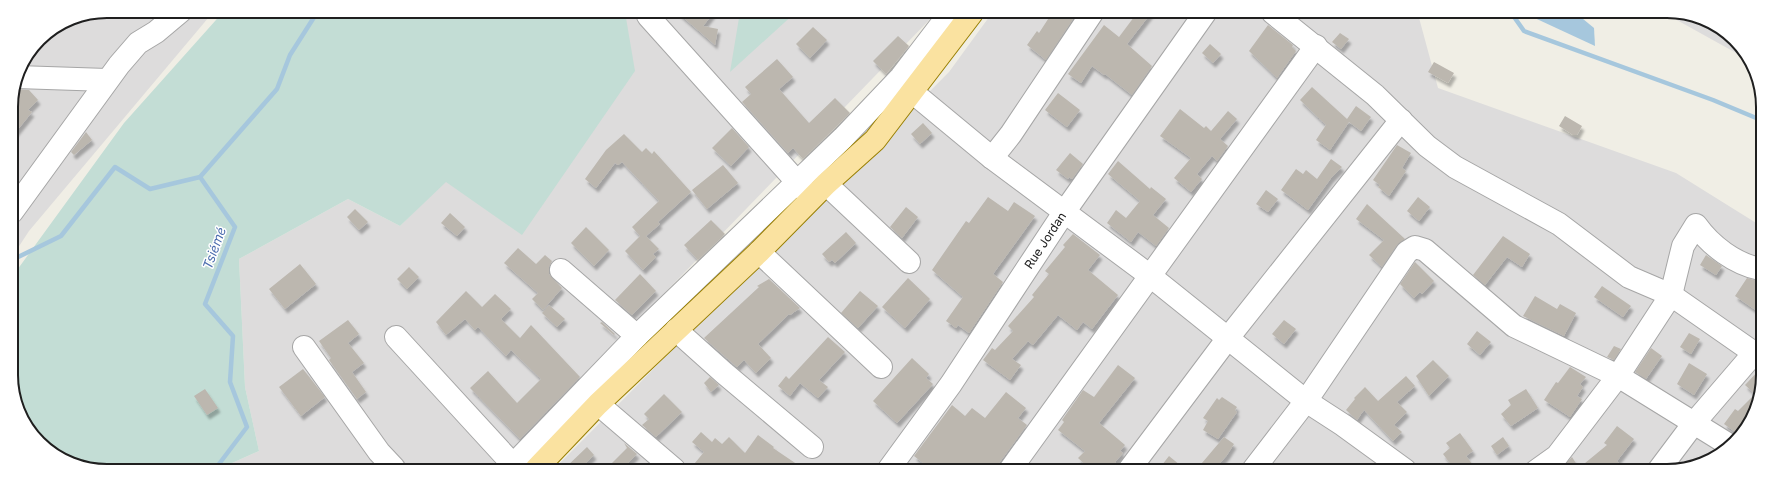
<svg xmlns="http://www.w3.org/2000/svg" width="1774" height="482" font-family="Inter,sans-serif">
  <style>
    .residential { fill: #dddcdc }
    .wetland { fill: #c3ddd5 }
    .water { fill: #a6c7dd }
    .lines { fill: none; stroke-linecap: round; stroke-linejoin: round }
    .stream { stroke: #a6c7dd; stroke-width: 4.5 }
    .building { fill: #bcb7af; filter: url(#shadow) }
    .minor-casing { stroke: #a6a6a6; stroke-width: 24 }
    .major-casing { stroke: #987f02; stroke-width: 24 }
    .minor { stroke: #fff; stroke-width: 22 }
    .major { stroke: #fae2a0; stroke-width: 22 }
    .labels { text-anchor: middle; stroke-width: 3; stroke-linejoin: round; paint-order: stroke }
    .street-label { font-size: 12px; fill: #1f1f1f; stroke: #fff }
    .water-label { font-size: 13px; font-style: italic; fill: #4c6dae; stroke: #fff }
    .rim { fill: none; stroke: #1f1f1f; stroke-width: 2 }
  </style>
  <defs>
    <filter id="shadow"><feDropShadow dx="2.5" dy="4.5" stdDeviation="1" flood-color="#0004"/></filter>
  </defs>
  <rect width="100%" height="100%" fill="#f0eee5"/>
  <path class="residential" d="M107 11H214L29 231 12 257 11 101 18 70 39 39 71 18Z
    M614 12 936 13 494 469 221 468 259 451 245 387 239 259 348 199 400 226Z
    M992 13 1418 14 1438 88 1676 173 1761 226 1760 399 1730 447 1703 464 1673 471 554 469 949 72Z
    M1666 14H1691L1739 44 1747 59Z"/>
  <path class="wetland" d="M224 11 625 12 635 71 522 235 446 182 400 226 348 199 239 259 245 387 259 451 221 468H83L35 438 13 393 12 277 124 123Z
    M740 12H796L730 72Z"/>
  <path class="water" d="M1526 14H1577L1594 28 1595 46Z"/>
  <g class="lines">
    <path class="stream" d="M1512 14 1524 31 1713 100 1761 120
      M12 260 61 236 115 167 150 189 200 177
      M216 468 247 427 230 382 233 336 205 304 235 227 200 177 277 89 290 55 318 11"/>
  </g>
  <path class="building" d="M677 12H714L703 26 718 29 715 45Z
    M1052 13H1077L1046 60 1027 45 1037 31 1039 33Z
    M1137 13H1151L1127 44 1152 66 1132 95 1105 74 1104 75 1092 66 1081 83 1068 74 1104 25 1119 37Z
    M1268 25 1293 45 1292 47 1296 51 1277 78 1249 51Z
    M813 27 827 40 810 58 796 44Z
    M1340 33 1349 39 1341 49 1332 42Z
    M898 36 909 46 886 74 873 61Z
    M1210 44 1221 54 1213 63 1202 53Z
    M777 59 793 77 779 89 809 123 835 98 850 113 803 159 793 148 788 153 742 102 751 94 745 87Z
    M1434 62 1454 73 1448 83 1428 72Z
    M1312 87 1347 119 1356 106 1371 117 1361 131 1349 122 1330 150 1316 140 1326 125 1300 100Z
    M14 89 29 90 38 100 28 110 32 112 11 138V101Z
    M1058 93 1080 110 1067 127 1045 110Z
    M1180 109 1204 128 1206 126 1211 131 1228 111 1237 119 1220 139 1228 146 1217 161 1212 156 1197 174 1202 179 1191 192 1174 178 1191 158 1160 136Z
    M1565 116 1582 126 1577 135H1573L1559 126Z
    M923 123 932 133 920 144 911 134Z
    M732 128 749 147 731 166 712 148Z
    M86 132 92 140 74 155 71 152Z
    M624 134 642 152 646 148 652 154 654 151 691 192 658 222 660 224 646 236 659 249 653 254 656 257 643 270 625 251 640 236 632 227 659 201 622 162 618 165 615 163 596 188 585 179 606 150Z
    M1397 145 1411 153 1402 168 1406 171 1389 196 1378 187 1380 185 1373 180Z
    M1070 153 1083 164 1072 179 1069 177 1068 179 1056 170Z
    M1331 159 1342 167 1331 178 1308 210 1281 190 1296 169 1303 174 1306 170 1317 179Z
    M1118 161 1150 189 1151 187 1166 199 1153 215 1169 228 1156 246 1138 232 1131 242 1107 223 1116 210 1126 218 1140 201 1108 174Z
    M723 165 738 183 707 209 692 190Z
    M1266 190 1278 199 1268 212 1256 204Z
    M988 197 1008 211 1014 202 1035 216 993 274 1003 282 969 333 958 325 956 328 946 321 963 297 932 270 966 221 969 223Z
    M1418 197 1430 207 1419 221 1407 211Z
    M1367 204 1405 239 1397 245 1382 267 1369 255 1384 240 1356 219Z
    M906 207 918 217 902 238 890 227Z
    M355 209 368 222 359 230 347 217Z
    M450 213 465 227 457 236 441 223Z
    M711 220 725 234 698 260 684 245Z
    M586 227 609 250 594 266 571 243Z
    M846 232 856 243 835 263 832 260 829 262 822 254Z
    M1073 234 1100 255 1088 270 1118 295 1092 329 1083 322 1077 330 1058 315 1033 345 1028 341 1012 359 1021 365 1010 380 983 360 992 348 995 350 1013 331 1008 326 1034 297 1032 295 1049 274 1045 271 1065 247 1063 245Z
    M1503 236 1530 254 1522 267 1507 257 1485 285 1473 275Z
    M518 248 536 264 545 255 552 261 549 267V274L562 288 543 310 532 299 538 293 504 263Z
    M1706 255 1722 266 1716 275 1700 265Z
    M1415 262 1434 281 1422 294 1420 292 1414 298 1400 284Z
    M300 264 316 284 285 309 269 289Z
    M409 267 419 277 407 289 397 279Z
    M640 274 656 291 632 315 615 300Z
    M908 278 930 299 905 328 882 307Z
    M1747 278 1758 281 1755 286 1760 289V313L1735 296Z
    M769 279 800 308 790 315 789 314 758 344 771 358 756 373 744 360 737 367 704 338 759 287 757 286Z
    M1602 286 1631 306 1623 317 1594 297Z
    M466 291 482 307 495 294 511 309 501 319 520 338 531 325 580 377 520 439 470 388 488 371 517 403 541 379 511 350 506 356 478 327 475 330 465 319 446 335 436 322Z
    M860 291 878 306 858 328 841 313Z
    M1535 296 1557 309 1560 304 1576 313 1564 336 1523 316Z
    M549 305 565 319 557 327 542 313Z
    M348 320 359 334 348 343 364 363 352 372 366 392 357 399 329 360 331 358 319 341Z
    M1284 320 1296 329 1284 344 1272 334Z
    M602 322 615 334 614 335 600 323Z
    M1477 331 1491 342 1480 355 1467 344Z
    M1689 333 1700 339 1691 354 1680 347Z
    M828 337 845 352 819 380 828 387 818 398 800 383 790 396 778 386 786 376 789 379Z
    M1614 346 1621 349 1614 360 1607 357Z
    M1651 348 1662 356 1646 379 1635 372Z
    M912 358 929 374 926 378 933 384 897 423 873 401Z
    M1433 360 1449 376 1429 396 1416 376Z
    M1689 363 1707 374 1694 395 1677 384Z
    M1118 365 1135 378 1099 423 1125 445 1120 451 1123 453 1115 462 1118 465 1117 470H1091L1078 458 1085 451 1058 430 1064 422 1062 420 1083 390 1094 397Z
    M1570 367 1586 377 1580 384 1583 387 1577 396 1582 399 1570 417 1544 400 1556 382 1558 383Z
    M303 369 325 397 301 416 279 387Z
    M1760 369V399L1738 434 1724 424 1735 409 1738 411 1755 394 1745 385Z
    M1406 376 1415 386 1397 402 1407 412 1394 425 1402 432 1393 441 1364 410 1357 420 1346 410 1355 399 1354 398 1365 387 1378 401Z
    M710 377 719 385 711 392 704 383Z
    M205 389 218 408 207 415 194 396Z
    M1526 389 1538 408 1511 426 1501 414 1511 405 1508 400Z
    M1006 392 1026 408 1018 418 1027 425 994 470 918 469 923 463 914 456 952 405 965 416 972 408 985 418Z
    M664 394 682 412 656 437 642 425 649 419 644 414Z
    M1222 397 1237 407 1235 410 1237 412 1218 439 1203 430 1208 421 1203 418 1217 398 1219 400Z
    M1617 426 1634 439 1617 461 1626 471H1558L1572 457 1579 468 1607 445 1604 443Z
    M701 432 712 442 715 438 722 444 729 437 745 453 758 435 774 447 773 448 804 469H690L704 452 692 442Z
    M1460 433 1473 451 1466 456 1477 470H1455L1443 454 1450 448 1446 443Z
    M1224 437 1234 444 1227 455 1214 470H1196Z
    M1503 437 1509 446 1497 455 1491 446Z
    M624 443 637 454 622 469H606L627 448Z
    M587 447 594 455 580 469H564Z
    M1169 456 1186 470H1158Z"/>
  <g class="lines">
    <g class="minor-casing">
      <g id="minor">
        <path d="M1273 13 1375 95 1427 146 1455 167 1559 224 1629 277 1671 295 1760 357"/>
        <path d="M648 16 807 193"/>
        <path d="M17 77 107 80"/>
        <path d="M911 91 992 158 1149 275 1306 401 1343 425 1405 470"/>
        <path d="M992 158 1011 134 1092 13"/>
        <path d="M826 184 909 262"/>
        <path d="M12 212 119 65 138 43 156 32 181 11"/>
        <path d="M759 252 881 367"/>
        <path d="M561 270 637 336"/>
        <path d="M676 330 724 373 812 447"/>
        <path d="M396 337 517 469"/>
        <path d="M304 347 379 452 394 468"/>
        <path d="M598 404 674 469"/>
        <path d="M509 469 637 336 843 138 901 77 950 13"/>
        <path id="s1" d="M889 469 951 384 1065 211 1205 13"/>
        <path d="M1010 470 1316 46"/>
        <path d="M1129 470 1228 338 1401 120"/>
        <path d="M1253 470 1306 401 1407 252 1415 247 1425 250 1514 326 1618 376 1731 446"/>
        <path d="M1536 471 1557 456 1618 376 1671 295 1683 246 1696 225C1711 246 1735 264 1760 269"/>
        <path d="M1658 471 1694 423 1755 352"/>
      </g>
    </g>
    <g class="major-casing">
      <path id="major" d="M536 469 598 404 759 252 826 184 875 140 972 13"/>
    </g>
    <use href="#minor" class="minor"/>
    <use href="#major" class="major"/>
  </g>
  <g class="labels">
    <g class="street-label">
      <text dy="4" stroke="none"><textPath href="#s1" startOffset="277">Rue Jordan</textPath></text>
    </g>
    <g class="water-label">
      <text transform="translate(214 248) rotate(-70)" y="5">Tsiémé</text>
    </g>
  </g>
  <path d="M0 0H1774V482H0ZM107 18H1667A89 89 0 0 1 1756 107V375A89 89 0 0 1 1667 464H107A89 89 0 0 1 18 375V107A89 89 0 0 1 107 18Z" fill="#fff" fill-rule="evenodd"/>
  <path class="rim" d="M107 18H1667A89 89 0 0 1 1756 107V375A89 89 0 0 1 1667 464H107A89 89 0 0 1 18 375V107A89 89 0 0 1 107 18Z"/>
</svg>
